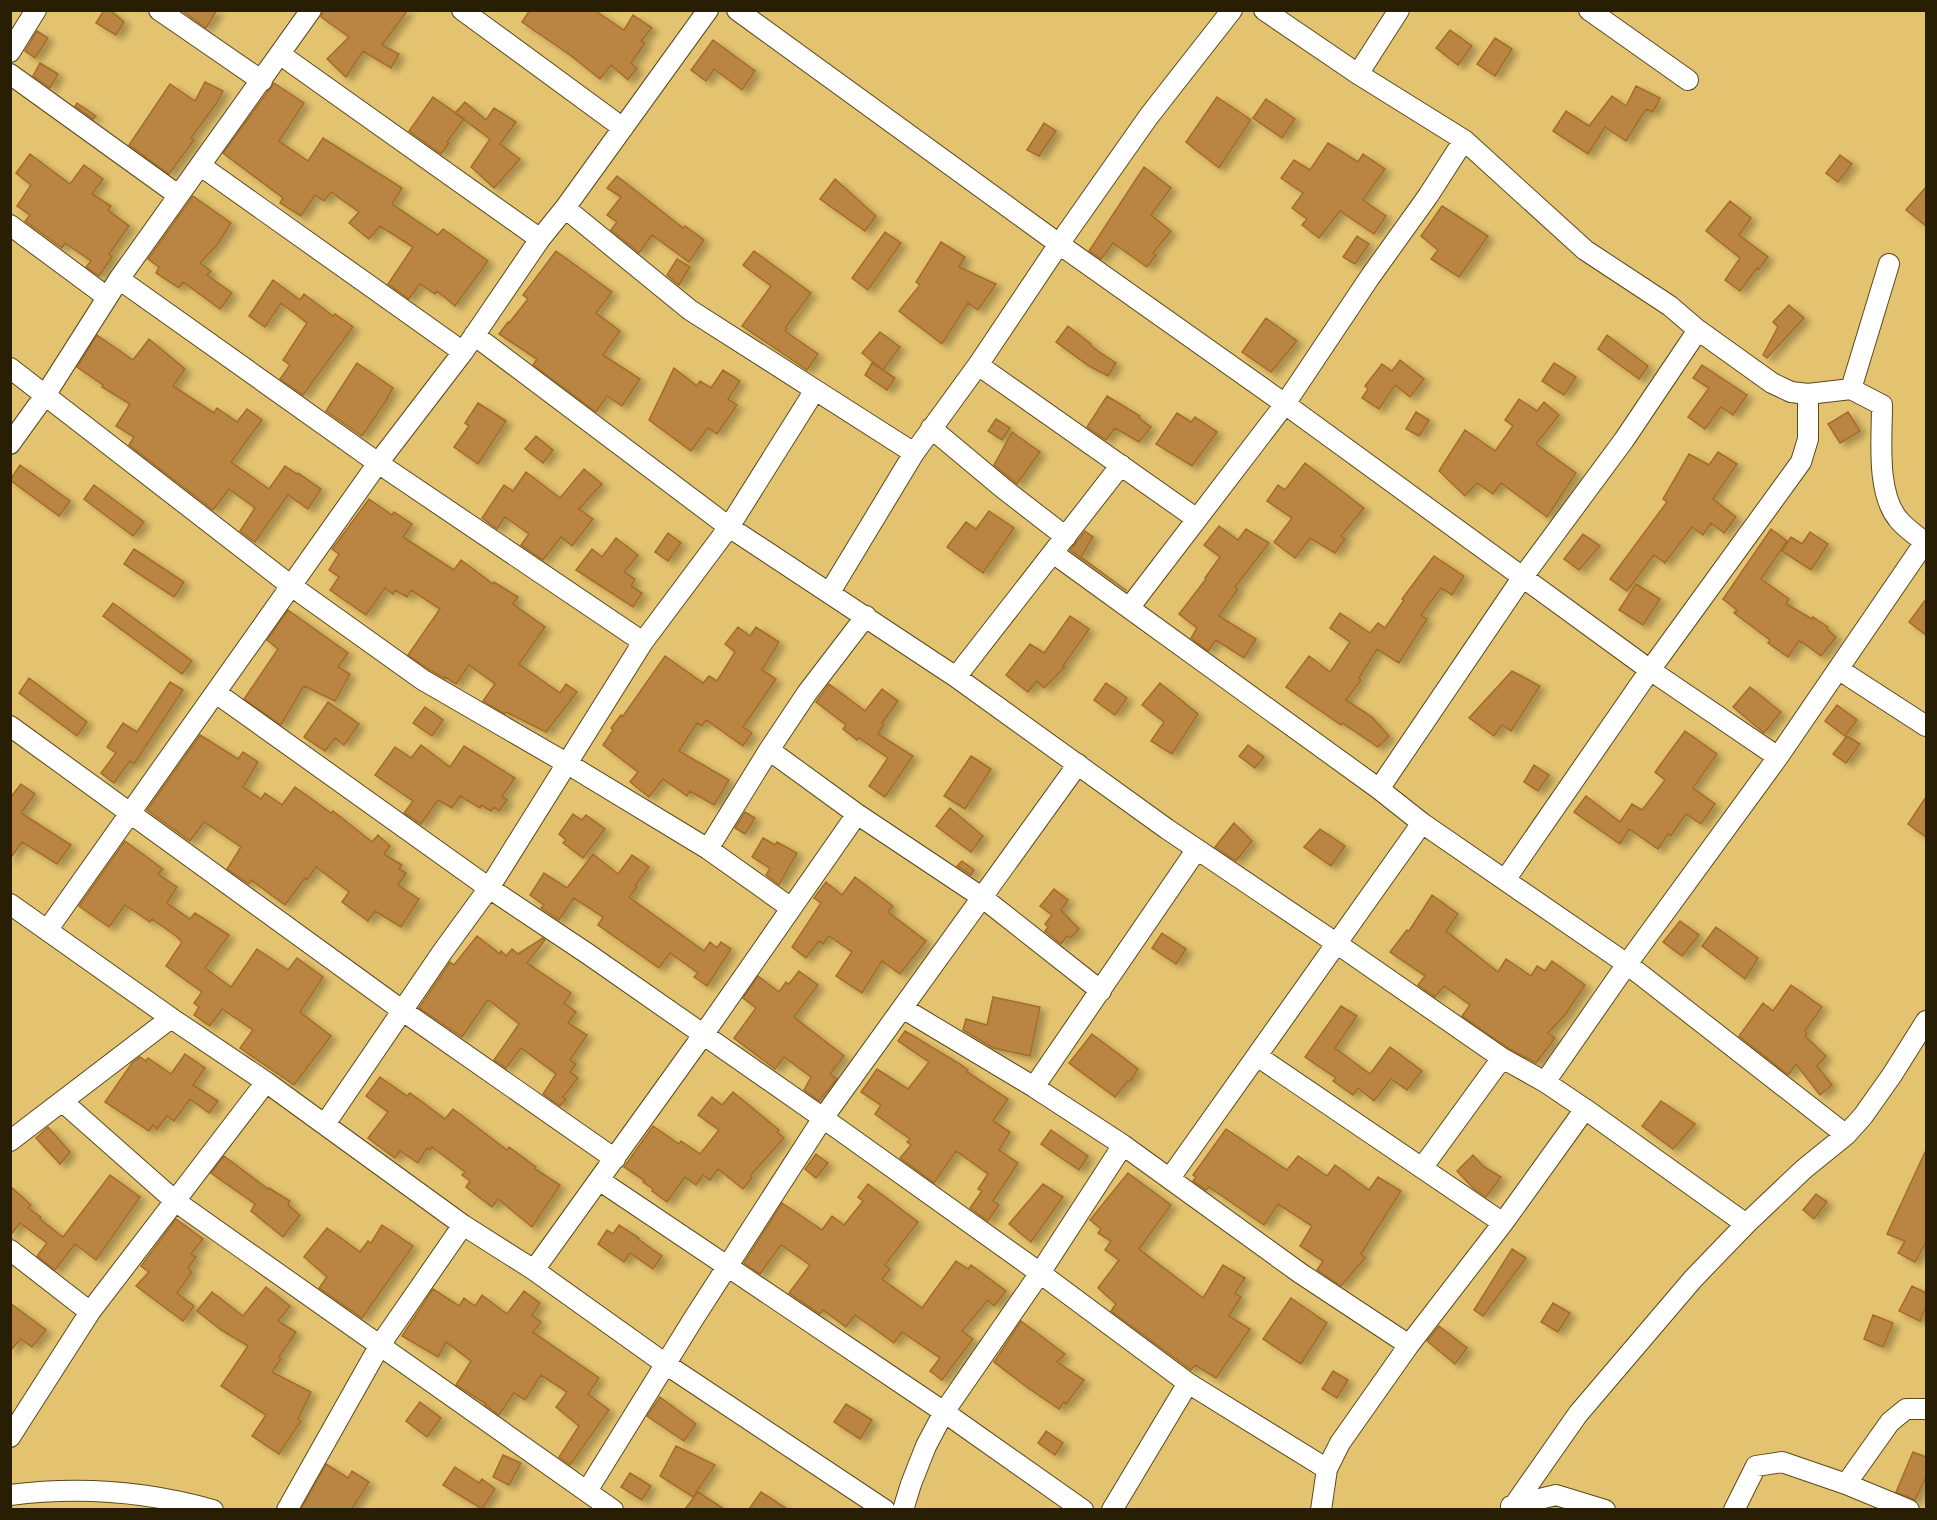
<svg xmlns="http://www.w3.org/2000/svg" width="1937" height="1520" font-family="'Source Serif 4',serif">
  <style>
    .building { fill: #ba8442; stroke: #a56d27; stroke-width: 1.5; filter: url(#shadow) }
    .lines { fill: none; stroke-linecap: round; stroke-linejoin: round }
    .street-casing { stroke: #5a491d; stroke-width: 22 }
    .street { stroke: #fff; stroke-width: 20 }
  </style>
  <defs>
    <filter id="shadow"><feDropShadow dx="6" dy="4" stdDeviation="3" flood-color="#0004"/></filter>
  </defs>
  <rect width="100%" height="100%" fill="#e4c370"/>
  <path class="building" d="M104 10H110L124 22 116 35 96 23Z
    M181 10H217L206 28Z
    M323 10H408L382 45 399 54 391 68 363 51 346 77 327 59 349 37 321 17Z
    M530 10H594L624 30 633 15 652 28 641 41 645 43 631 63 637 68 628 80 611 65 600 79 570 55 522 22Z
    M1450 30 1472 46 1458 65 1436 48Z
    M37 31 48 38 35 58 25 51Z
    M1495 38 1512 49 1495 76 1477 64Z
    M713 40 755 71 742 90 714 69 706 81 691 70Z
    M40 63 58 74 50 88 33 76Z
    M205 82 223 91 216 104 191 138 194 140 169 174 129 145 170 84 195 101Z
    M274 83 304 103 279 141 308 161 323 138 402 188 392 204 438 235 443 229 488 261 455 306 437 291 435 294 420 284 409 299 388 284 413 247 380 226 369 239 349 223 359 212 331 192 324 201 315 195 301 216 280 203 283 198 223 153Z
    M1636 86 1660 98 1653 112 1646 109 1626 141 1605 127 1588 154 1553 131 1566 111 1589 126 1612 96 1626 106Z
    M433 97 464 119 447 142 449 143 441 154 409 131Z
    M1217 97 1251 120 1219 168 1186 142Z
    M1266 99 1295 119 1282 138 1253 118Z
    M465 102 486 120 494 108 516 122 500 144 520 159 494 188 471 167 490 139 455 113Z
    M77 103 96 116 93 119 75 106Z
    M1044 123 1056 131 1039 156 1027 150Z
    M1328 143 1358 162 1363 154 1385 169 1363 200 1386 216 1374 234 1340 211 1319 238 1302 225 1307 219 1292 208 1303 193 1281 178 1294 160 1310 170Z
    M30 154 70 184 84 165 103 179 92 194 111 206 108 210 129 226 109 254 112 257 99 276 86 267 91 261 65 243 62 248 25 221 30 215 17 206 31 185 16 173Z
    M1840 155 1852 164 1838 182 1826 173Z
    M1144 167 1171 188 1151 215 1171 231 1153 253 1156 255 1147 267 1113 243 1101 259 1089 251Z
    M617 176 683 228 685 226 704 240 689 262 652 235 639 253 611 230 617 222 607 215 621 197 607 188Z
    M835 179 876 216 865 231 820 199Z
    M1926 187V226L1906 210Z
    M193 196 231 223 217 245 200 263 211 271 207 275 232 293 220 309 183 282 179 288 156 273 159 267 148 259Z
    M1730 201 1751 218 1739 235 1768 257 1759 269 1757 268 1740 291 1725 280 1740 258 1706 231Z
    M1442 206 1488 236 1459 277 1431 259 1438 250 1421 236Z
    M885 232 901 243 868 290 852 278Z
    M1357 236 1369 244 1355 264 1343 257Z
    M941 242 965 257 959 267 996 284 978 310 968 303 942 344 899 311 920 285 916 282Z
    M556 251 612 292 596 313 620 331 603 355 640 379 622 406 607 396 596 412 533 365 537 359 499 334 508 322 509 323 528 299 523 295Z
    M754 251 811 293 786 327 787 328 785 331 818 354 807 370 742 326 771 286 743 265Z
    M677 259 690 267 679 285 667 275Z
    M273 280 300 300 304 294 333 316 335 314 353 327 303 395 280 379 290 365 283 360 307 323 281 303 265 327 249 316Z
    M1789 305 1804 318 1767 358 1763 355 1778 327 1773 322Z
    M1266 318 1297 341 1271 372 1242 352Z
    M1068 326 1091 344 1090 345 1098 351 1116 363 1108 376 1089 366 1056 342Z
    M880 332 900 347 883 370 862 353Z
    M97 335 133 360 149 339 185 369 173 386 214 413 217 408 237 422 247 409 262 420 231 462 269 489 285 466 297 474 298 473 321 489 308 509 288 495 255 542 240 531 255 508 229 489 213 510 129 445 134 437 116 426 130 404 102 387 103 385 77 367Z
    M1607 335 1648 366 1639 379 1598 349Z
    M1400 360 1424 379 1410 397 1395 385 1379 409 1362 398 1368 389 1365 386 1382 364 1392 371Z
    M357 363 393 388 387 398H388L362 436 326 411Z
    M872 363 895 378 887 390 865 375Z
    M1554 363 1576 377 1564 395 1542 381Z
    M1702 365 1747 395 1733 415 1721 407 1705 429 1688 417 1709 388 1693 378Z
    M674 368 697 386 700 381 711 388 723 370 740 381 728 399 737 405 717 434 708 428 691 451 649 420Z
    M1107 396 1140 416 1139 418 1151 427 1139 442 1115 428 1106 440 1087 427Z
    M1519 399 1537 411 1544 402 1559 415 1536 444 1576 473 1547 517 1501 483 1493 494 1477 483 1465 496 1439 471 1465 430 1495 451 1513 426 1505 420Z
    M478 403 506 421 478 464 454 447 469 426 465 423Z
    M1416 412 1429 420 1419 436 1406 429Z
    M1848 412 1860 431 1840 443 1828 424Z
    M1177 413 1191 422 1195 417 1217 432 1192 466 1156 444Z
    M996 419 1010 428 1002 440 988 431Z
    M1012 432 1040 452 1017 484 994 465Z
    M536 436 553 450 543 463 525 449Z
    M1718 452 1737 464 1713 499 1736 517 1724 533 1711 523 1703 535 1692 527 1665 563 1654 555 1627 591 1610 579 1667 502 1663 499 1689 454 1709 465Z
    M1305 463 1364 508 1341 536 1345 539 1335 553 1310 538 1295 558 1274 542 1292 518 1267 501 1278 485 1285 490Z
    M20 465 70 501 59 516 10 480Z
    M584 469 602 484 579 509 593 519 572 546 561 537 543 560 521 545 529 534 505 517 497 529 482 518 504 485 513 491 526 472 560 498Z
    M94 485 144 522 133 536 84 499Z
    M369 499 392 515 394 512 412 524 403 537 454 570 461 560 493 584 494 582 518 597 513 604 545 627 519 664 560 693 566 684 577 692 546 732 506 712 505 714 483 701 495 684 469 665 456 684 445 677 444 678 430 670 408 655 440 609 411 590 407 597 395 590 393 594 385 588 366 615 330 590 339 577 329 570 339 554 332 549Z
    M989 511 1014 528 983 573 947 547 966 522 976 529Z
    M1219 526 1238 540 1246 529 1269 543 1235 587 1238 589 1219 616 1256 639 1244 658 1216 640 1208 651 1191 638 1197 628 1179 614 1206 579 1205 578 1220 557 1204 545Z
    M1771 529 1787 541 1761 579 1789 599 1786 604 1812 619 1813 617 1828 627 1827 629 1836 637 1821 656 1802 642 1801 643 1799 641 1788 657 1768 643 1770 640 1734 613 1737 610 1723 599Z
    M1085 531 1093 537 1081 557 1127 591 1070 550Z
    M1810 532 1828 544 1811 570 1782 551 1791 537 1802 544Z
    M668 533 681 543 668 561 655 552Z
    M1583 534 1600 546 1579 570 1564 559Z
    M616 538 638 555 624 572 635 579 631 586 642 593 633 607 576 570 592 549 602 557Z
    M134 549 184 582 174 597 124 564Z
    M1434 556 1464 576 1452 595 1441 588 1421 615 1427 619 1399 663 1377 649 1359 678 1361 680 1346 700 1372 717 1389 736 1378 747 1342 723 1341 725 1286 687 1309 656 1330 672 1350 642 1330 628 1340 613 1370 633 1378 623 1385 628 1404 600 1402 599Z
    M1636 584 1660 599 1643 625 1619 610Z
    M1926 599V635L1909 622Z
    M113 603 192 661 182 674 103 616Z
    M288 610 348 653 338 667 350 674 335 701 304 686 281 725 244 699 278 649 267 640Z
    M1070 616 1089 629 1063 666 1065 667 1044 688 1037 681 1028 692 1006 675 1030 644 1044 653Z
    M738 627 750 636 756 627 779 642 762 670 776 679 743 727 752 733 743 746 706 720 702 726 697 723 679 751 729 780 714 805 690 791 687 796 663 779 649 797 630 782 638 772 603 745 613 730 611 728 621 715 623 716 665 656 703 683 709 676 717 681 735 652 725 644Z
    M1512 671 1540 686 1511 731 1502 725 1494 736 1469 718Z
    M29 678 87 722 77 736 19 693Z
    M170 682 183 690 134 764 130 761 114 783 101 773 116 753 107 747 123 723 137 732Z
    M1106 683 1127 698 1115 715 1094 700Z
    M1160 683 1198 714 1172 754 1151 741 1164 722 1142 705Z
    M829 684 865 711 882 689 898 701 882 723 884 724 878 734 913 756 885 797 869 786 888 758 859 738 857 740 843 729 846 725 816 702Z
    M1750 687 1781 712 1764 733 1733 707Z
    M328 702 359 724 344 745 335 738 325 751 304 737Z
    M1837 705 1857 720 1845 736 1825 721Z
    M425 707 443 720 432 736 413 723Z
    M1685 731 1717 754 1693 788 1715 804 1701 824 1686 814 1671 836 1668 834 1658 849 1629 829 1620 844 1574 812 1586 796 1620 822 1632 804 1642 810 1665 780 1655 772Z
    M200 735 238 759 243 752 258 762 243 787 261 799 265 793 282 805 295 787 331 813 333 811 372 842 378 835 390 846 384 854 402 865 399 869 406 873 398 885 419 899 401 927 375 911 368 921 342 902 349 892 316 867 307 880 305 878 285 905 251 880 249 884 227 869 241 847 204 822 190 841 147 810Z
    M1847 736 1860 744 1846 763 1833 754Z
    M421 745 450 767 464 746 515 778 502 796 507 800 499 811 494 807 491 811 481 805 480 808 460 796 452 808 438 800 421 824 404 813 413 801 375 775 395 747 411 758Z
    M1248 745 1264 757 1255 768 1239 756Z
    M971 756 991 769 965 809 944 796Z
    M1534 765 1549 775 1538 791 1524 782Z
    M21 784 35 794 21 813 71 845 57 864 22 842 10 859V798Z
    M1926 797V837L1908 824Z
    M950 808 983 836 971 852 936 826Z
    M745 812 755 818 745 834 735 828Z
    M573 814 582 820 586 815 605 829 583 858 563 843 566 840 559 834Z
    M1234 823 1252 841 1236 861 1215 847Z
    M1320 829 1345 846 1331 866 1304 847Z
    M763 838 775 845 777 842 797 853 779 885 766 875 770 868 752 857Z
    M125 841 163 869 158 874 177 887 167 903 190 919 195 913 229 935 205 968 231 987 257 949 288 970 297 958 323 977 300 1012 331 1036 294 1085 240 1048 253 1030 222 1009 210 1026 194 1015 199 1007 194 1003 202 992 166 966 182 942 176 936 152 919 150 922 125 905 109 927 79 906Z
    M593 854 618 874 632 855 649 867 635 886 637 887 629 897 704 951 710 942 717 948 721 942 731 949 707 986 694 977 698 973 670 953 659 968 598 925 603 917 574 898 559 920 541 908 544 905 530 895 544 873 567 888Z
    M962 861 974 870 971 875 957 866Z
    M855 877 893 906 888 912 926 941 900 974 882 961 862 993 836 976 852 952 829 936 823 944 819 941 806 958 792 947 821 903 814 898 826 882 842 895Z
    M1054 889 1068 900 1061 910 1079 929 1070 938 1067 936 1061 944 1045 931 1048 927 1045 924 1052 915 1040 906Z
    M1432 895 1458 914 1446 931 1498 972 1506 959 1531 976 1537 966 1545 971 1552 961 1585 985 1565 1015 1548 1033 1555 1038 1536 1063 1508 1048 1462 1016 1470 1005 1444 986 1435 997 1418 985 1425 976 1390 952 1407 930 1409 931Z
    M1680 921 1699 935 1682 956 1663 942Z
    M1716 927 1758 958 1745 979 1702 946Z
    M1162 933 1186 949 1176 964 1152 948Z
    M477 936 500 954 501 951 506 956 512 949 518 954 543 938 545 940 527 963 571 993 564 1003 576 1012 568 1023 587 1035 570 1060 576 1064 570 1072 578 1078 563 1097 566 1099 560 1106 543 1094 556 1074 521 1048 506 1068 494 1060 519 1024 490 1001H487L462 1037 419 1008 450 962 454 965Z
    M799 971 818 985 794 1017 844 1056 830 1074 837 1079 819 1101 804 1090 811 1077 784 1057 775 1069 734 1038 756 1008 743 998 758 976 779 992 786 982 789 984Z
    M1791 985 1822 1007 1805 1031 1807 1033 1805 1036 1826 1056 1817 1066 1832 1085 1820 1095 1796 1064 1788 1075 1739 1036 1763 1003 1773 1011Z
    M993 997 1040 1007 1030 1056 993 1048 963 1030 966 1019 987 1025Z
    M1341 1006 1357 1016 1335 1048 1370 1074 1390 1047 1422 1071 1407 1090 1391 1079 1374 1101 1358 1088 1353 1095 1333 1081 1336 1078 1305 1057Z
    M905 1031 960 1064 968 1070 967 1072 1008 1099 993 1121 1010 1132 999 1150 1018 1163 993 1201 999 1205 988 1221 970 1208 982 1191 978 1189 988 1174 956 1151 934 1183 900 1158 911 1145 907 1142 910 1139 875 1114 881 1105 861 1092 877 1069 908 1089 929 1062 898 1041Z
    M1092 1034 1138 1069 1130 1082 1128 1081 1115 1097 1069 1063Z
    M185 1054 205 1068 193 1085 218 1101 209 1113 190 1099 174 1121 167 1116 157 1129 153 1125 149 1131 105 1102 132 1063 140 1057 146 1061 148 1058 171 1074Z
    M380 1077 407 1096 410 1093 445 1119 453 1109 507 1150 509 1147 536 1167 535 1169 560 1185 532 1227 498 1199 492 1207 466 1187 470 1181 462 1175 465 1172 432 1147 430 1150 427 1148 418 1163 400 1151 395 1158 368 1138 388 1112 366 1096Z
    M733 1092 779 1130 777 1132 784 1138 750 1176 752 1178 743 1189 718 1169 710 1180 703 1175 696 1185 685 1177 667 1202 652 1191 653 1189 643 1182 644 1180 624 1167 653 1126 679 1144 681 1141 700 1154 719 1130 698 1115 712 1097 722 1105Z
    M1661 1101 1695 1124 1673 1149 1642 1126Z
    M48 1127 70 1152 60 1164 36 1138Z
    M1226 1129 1287 1170 1298 1156 1327 1176 1335 1165 1369 1190 1378 1177 1401 1191 1361 1254 1365 1258 1341 1286 1317 1270 1323 1261 1300 1246 1312 1226 1278 1204 1264 1225 1209 1187 1206 1190 1193 1181 1196 1177 1193 1175Z
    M1051 1130 1088 1156 1079 1170 1041 1144Z
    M1926 1150V1242L1915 1262 1898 1253 1905 1241 1887 1234Z
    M816 1154 828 1163 816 1178 805 1169Z
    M1473 1155 1483 1166 1501 1177 1486 1197 1473 1188 1457 1171Z
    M224 1156 268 1189 269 1188 290 1201 288 1205 300 1215 283 1237 251 1211 255 1204 211 1173Z
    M1128 1173 1171 1205 1139 1249 1203 1298 1223 1265 1245 1278 1235 1293 1241 1297 1229 1316 1250 1329 1216 1378 1195 1365 1191 1370 1111 1311 1116 1304 1098 1288 1119 1260 1105 1250 1111 1241 1098 1233 1101 1229 1090 1220Z
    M110 1175 140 1197 96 1260 75 1244 55 1270 37 1256 47 1243 20 1223 10 1236V1186L31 1205 28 1208 41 1217 40 1219 63 1237Z
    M868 1184 918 1222 885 1265 890 1269 882 1279 922 1308 956 1261 968 1269 971 1265 1006 1291 994 1306 988 1300 962 1331 973 1339 942 1380 930 1371 940 1358 902 1332 894 1343 855 1315 846 1327 823 1310 820 1314 789 1293 810 1265 781 1245 760 1274 744 1263 782 1203 822 1230 832 1216 844 1225 863 1201 858 1197Z
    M1043 1184 1063 1197 1031 1242 1009 1224Z
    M1816 1194 1827 1202 1814 1219 1803 1210Z
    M176 1219 203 1239 191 1254 196 1257 188 1268 192 1272 177 1293 194 1306 183 1321 136 1286 149 1272 141 1266Z
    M382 1225 413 1246 362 1318 319 1288 327 1277 304 1257 327 1228 360 1252 368 1241 371 1243Z
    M619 1225 639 1238 638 1239 662 1256 653 1269 630 1253 624 1262 598 1244 607 1230 613 1234Z
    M1512 1249 1526 1258 1483 1316 1474 1310Z
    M1912 1286 1926 1293V1306L1920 1321 1899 1311Z
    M266 1287 290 1306 278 1321 296 1332 279 1357 281 1359 272 1372 311 1392 298 1419 301 1421 279 1454 252 1436 266 1415 221 1386 248 1346 221 1330 197 1311 212 1292 243 1316Z
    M433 1289 459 1306 464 1298 475 1306 482 1295 507 1314 524 1291 540 1303 532 1315 541 1322 533 1332 599 1378 588 1394 609 1410 570 1465 559 1457 579 1426 556 1407 567 1392 541 1375 525 1400 514 1393 499 1415 485 1405 486 1404 456 1385 471 1361 446 1342 438 1357 402 1336Z
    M1291 1298 1327 1323 1301 1364 1263 1339Z
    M10 1303 46 1330 32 1347 21 1339 10 1351Z
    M1553 1303 1570 1313 1558 1332 1541 1322Z
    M1873 1315 1893 1323 1883 1347 1864 1339Z
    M1021 1321 1065 1354 1057 1362 1084 1380 1066 1404 1064 1402 1059 1409 1028 1388 994 1362Z
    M1439 1326 1467 1348 1455 1364 1427 1341Z
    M1333 1371 1348 1380 1337 1398 1322 1389Z
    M660 1397 696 1424 684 1441 647 1416Z
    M420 1402 441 1418 427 1437 406 1421Z
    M846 1404 872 1420 860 1439 834 1422Z
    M1046 1431 1063 1443 1055 1455 1038 1443Z
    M676 1446 715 1465 693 1497 660 1476Z
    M1913 1452 1926 1457V1477L1915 1500 1896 1492Z
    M503 1455 521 1463 509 1485 493 1477Z
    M326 1464 348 1478 352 1471 369 1482 352 1509H301Z
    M455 1467 479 1483 482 1479 495 1489 482 1509 443 1485Z
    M630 1473 651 1486 642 1500 621 1487Z
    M698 1492 724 1509H685Z
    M761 1492 787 1509H749Z"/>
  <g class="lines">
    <g class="street-casing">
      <path id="street" d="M159 10 262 81
        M462 10 623 128
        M737 10 1059 244 1285 404 1650 670 1778 757 1627 964 1545 1082
        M1264 10 1358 74 1464 140 1585 250 1670 306 1698 330 1772 383 1791 392 1808 394 1851 389 1882 405C1882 438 1876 492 1898 519 1905 528 1917 536 1926 543
        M1589 10 1688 80
        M10 52 36 10
        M281 55 540 239
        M10 74 178 195
        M1358 74 1399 10
        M201 166 463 352
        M565 208 690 310 914 453
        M10 225 107 297
        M119 279 378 463 643 642
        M474 335 729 527 956 677 1167 829 1336 943 1502 1058 1545 1082 1585 1109 1746 1224
        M978 365 1197 519
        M10 368 290 585 423 680 568 764 708 849 791 908
        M1851 389 1889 264
        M931 428 1004 489 1066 537
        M10 444 46 394 119 279 311 10
        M1053 553 1379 789 1422 823 1627 964 1846 1135
        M830 592 914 453 978 365 1059 244 1149 116 1232 10
        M1129 608 1285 404 1370 277 1428 196 1464 140
        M1838 669 1926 726
        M956 677 1121 465
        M216 693 489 888 588 954 823 1118 1040 1273 1188 1383 1112 1510
        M10 726 403 1011 615 1159
        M769 750 857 814 983 898 1101 991
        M1778 757 1925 542
        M1379 789 1522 578 1624 440 1698 330
        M708 849 769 750 807 693 866 616
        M1505 880 1650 670 1801 462 1808 439V394
        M10 904 171 1018 266 1082 463 1225 534 1270 667 1365 885 1510
        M48 929 378 463 463 352 540 239 565 208 708 10
        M904 1009 1034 1087 1123 1145 1300 1273 1409 1345
        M1257 1056 1503 1223
        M1034 1087 1197 849
        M63 1102 175 1201 613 1510
        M325 1124 443 951 489 888 643 642 729 527 815 390
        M10 1141 171 1018
        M1422 1168 1502 1058
        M1170 1178 1422 823
        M599 1180 944 1412 1083 1510
        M10 1250 90 1312
        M534 1270 703 1035 857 814
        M1188 1383 1327 1469
        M10 1437 90 1312 266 1082
        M1846 1484 1909 1510
        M587 1491 694 1318 823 1118 1078 764
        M10 1495C79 1486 146 1491 213 1510
        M1515 1504 1578 1414 1693 1279 1746 1224 1804 1169 1846 1135 1863 1116 1892 1075 1926 1021
        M1511 1506 1556 1495 1605 1510
        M287 1510 380 1345 463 1225
        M903 1510 911 1484 926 1446 944 1412 1040 1273 1123 1145
        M1321 1510 1327 1469 1340 1443 1409 1345 1503 1223 1585 1109
        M1734 1510 1756 1466 1782 1462 1846 1484 1890 1422 1906 1409H1926"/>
    </g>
    <use href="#street" class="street"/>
  </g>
  <rect width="1937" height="1520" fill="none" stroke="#281e04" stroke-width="24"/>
</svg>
